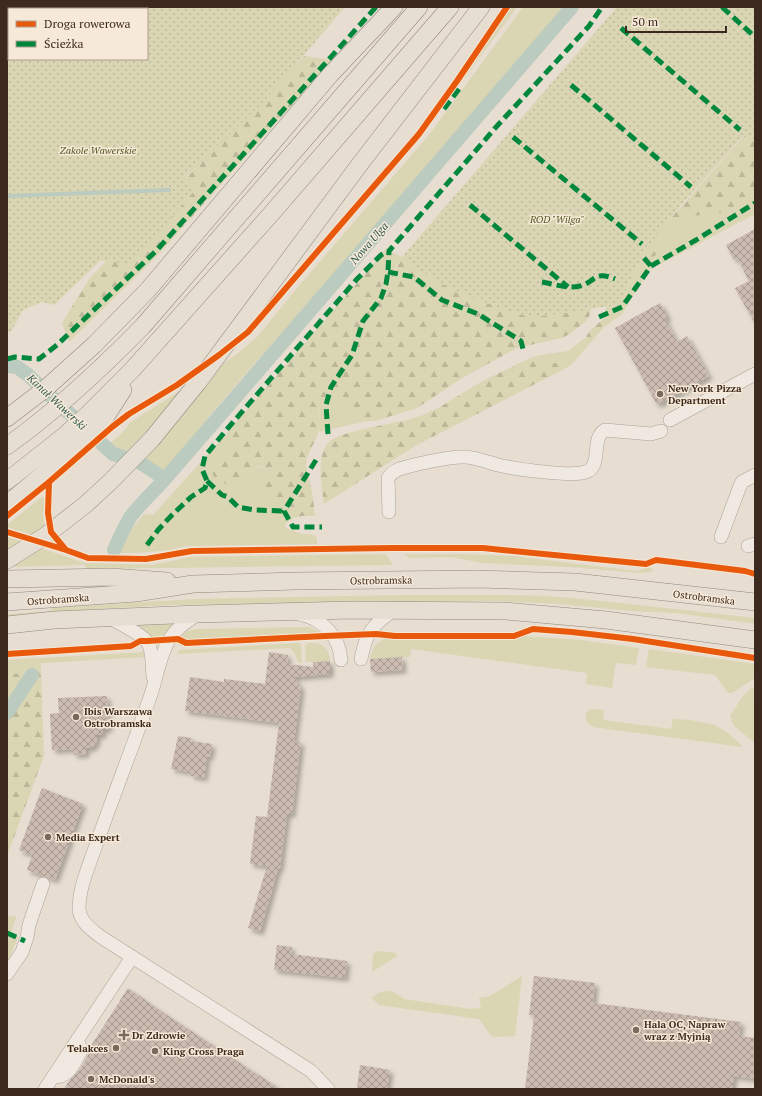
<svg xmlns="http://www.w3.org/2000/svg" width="762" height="1096" font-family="'PT Serif',serif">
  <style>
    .grass { fill: #dad5b2 }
    .forest { fill: url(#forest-firs) }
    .park { fill: url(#park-dots); fill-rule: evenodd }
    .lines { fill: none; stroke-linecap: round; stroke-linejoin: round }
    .stream { stroke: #bbcbbf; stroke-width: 4 }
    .canal { stroke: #bbcbbf; stroke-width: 14 }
    .building { fill: url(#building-cross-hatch); filter: url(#shadow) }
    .minor-casing { stroke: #aca298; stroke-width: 14 }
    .major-casing { stroke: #92887f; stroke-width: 18 }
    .minor { stroke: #efe9e2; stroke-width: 13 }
    .major { stroke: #e6ded3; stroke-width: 17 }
    .quiet { stroke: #00873e; stroke-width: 5; stroke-dasharray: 10 5; stroke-linecap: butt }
    .cycleway-casing { stroke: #f7e9d7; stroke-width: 8 }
    .cycleway { stroke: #e8590c; stroke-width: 6 }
    .poi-dot { fill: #78695d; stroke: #f7e9d7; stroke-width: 1.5 }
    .labels { text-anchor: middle; stroke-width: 3; stroke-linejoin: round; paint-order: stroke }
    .park-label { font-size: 10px; font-style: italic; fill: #535925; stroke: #f7e9d7 }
    .poi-label { font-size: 10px; font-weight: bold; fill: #3c2a1f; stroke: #f7e9d7; text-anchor: start }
    .street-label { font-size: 10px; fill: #3c2a1f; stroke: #f7e9d7 }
    .water-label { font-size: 11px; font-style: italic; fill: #2e5c53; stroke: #f7e9d7 }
  </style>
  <defs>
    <pattern id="forest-firs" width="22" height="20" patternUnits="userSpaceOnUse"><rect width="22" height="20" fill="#dad5b2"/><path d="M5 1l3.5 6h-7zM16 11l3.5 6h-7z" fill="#bcb799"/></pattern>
    <pattern id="park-dots" width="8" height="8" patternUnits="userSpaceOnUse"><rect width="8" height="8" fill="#dad5b2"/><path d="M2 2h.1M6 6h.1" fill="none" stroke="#bcb799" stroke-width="1.8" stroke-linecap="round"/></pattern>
    <pattern id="building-cross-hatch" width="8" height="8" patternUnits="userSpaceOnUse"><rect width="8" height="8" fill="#cbbbb1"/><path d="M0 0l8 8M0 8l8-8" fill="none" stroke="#a6988f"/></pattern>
    <filter id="shadow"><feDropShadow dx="3.5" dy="3.5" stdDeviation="2" flood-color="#0004"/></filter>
  </defs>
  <rect width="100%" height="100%" fill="#e7ddd0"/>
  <path class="grass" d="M511 7H517L453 93 496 27Z
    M523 7H566C489 96 413 185 336 273 279 337 220 399 169 468L161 469 145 463 117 452 109 444 122 433 131 422 236 355 258 336 298 287 429 135Z
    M755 191V214L649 270 622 314 604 327V319L606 307 618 306 643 256 649 258 660 240 656 236 672 217 686 218 705 214 723 213 752 195Z
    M386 249 402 257C397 263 393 271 391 278 389 283 389 286 386 290H383L381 287 383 275 371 267Z
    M585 338 587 347 571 365 564 369 559 364 533 357 540 355 568 351Z
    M324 397 338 401 366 421 319 432 320 426V402Z
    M226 434C232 449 228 455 217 465L250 473C257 466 263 464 269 473L268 478 265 484 269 501 290 513 293 518 285 524 286 528 299 533 314 535 317 538V544L187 546C164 552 142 553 118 553L126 536 144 514 153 515Z
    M42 497 45 498 43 514 45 529 54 542 7 527V525Z
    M7 537 85 563 153 565 190 557 386 554 393 565 86 569 85 565 7 567Z
    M404 554H466L512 556 637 571 649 567 653 570 652 572 639 573 570 567 483 563 451 557 410 558Z
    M405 595H506L546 596 593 600 755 618V624L677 613 631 611 559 604 495 601 170 605 97 609 7 617V614L51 611V608L194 599Z
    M174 622 176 624 164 637 150 638 145 631 138 625 139 623Z
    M309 627 321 633 188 640 180 637 188 631 196 629Z
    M523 636 581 640 639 648 636 665 616 663 612 688 586 684 587 673 411 649 410 657 370 659C372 649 375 643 385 639H515Z
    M299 643 301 646 302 663 298 662 295 654 290 648 177 654 179 650Z
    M308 643C322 642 329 647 330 661L306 662 305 646Z
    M649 649 755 664V678L732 693H728L715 675 646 667Z
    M146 652V657L41 663V672L7 674V660Z
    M752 687 755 691V698L753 700 755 703V743L734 726 730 716 743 696Z
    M590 709 604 710 603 720 671 729 673 719 690 720 715 725 728 733 743 747 593 727C586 722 582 716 590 709Z
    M380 951 396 953 397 956 372 972 373 955 374 953Z
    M522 976 515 1036 492 1037 479 1019 379 1005 372 998C383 987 393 990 404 999L470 1009 481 1008 479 998 490 996Z"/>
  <path class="forest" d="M304 56 332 60 158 255 69 342 62 323 89 279Z
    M745 135 755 142V191L752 195 723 213 705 214 686 218 672 217Z
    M656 236C666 247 658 261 643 256L646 249Z
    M402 257 433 279 456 291 513 313 532 317 591 309 589 317 586 321 570 334 561 338 517 348 464 377 417 408 375 421H366L338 401 324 397C316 407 322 418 319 430 316 442 307 452 306 465L313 497 315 516H301L293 518C285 507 261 502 263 488 264 482 268 479 269 473 260 458 252 472 243 479 240 482 235 484 231 485 222 483 216 482 212 473 221 456 234 456 226 434L371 267 382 272 383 275 381 287 383 290H386L389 286 391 278Z
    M604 319V327L587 347C581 335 595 326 604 319Z
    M533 357 559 364 564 369 415 446 324 504C322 485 316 461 327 444 336 431 394 424 411 419 437 412 458 395 481 382 498 373 516 365 533 357Z
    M41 672 44 756 7 856V674Z
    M7 916 16 917 11 933 18 937 7 964Z"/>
  <path class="park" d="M7 7H345L266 99 185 178 196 189 138 256 128 264H122L113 261H100L54 305 42 302 23 310 12 330 7 333ZM9 9H147V59H9Z
    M617 7H755V142L744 135 680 206 646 249 618 306 601 307 575 312 532 317 513 313 456 291 433 279 402 257Z"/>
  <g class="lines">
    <path class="stream" d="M7 196 169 190"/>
    <path class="canal" d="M7 366 17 367 28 375 113 454 139 462 165 479
      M114 550C119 539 124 527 131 516 141 503 154 491 165 479L572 7
      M7 713 32 675"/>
  </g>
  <path class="building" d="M755 229V324L735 288 749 281 737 258 734 260 726 245Z
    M660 303 668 317 665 319 677 342 687 336 709 376 657 405 615 328Z
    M269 652 288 655 287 664 313 667V662L330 661V674L294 677 301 688 294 741 301 742 292 814H287L280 868 278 869 260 932 248 928 267 866 250 864 256 816 267 817 279 723 185 711 190 677 224 682V679L265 684Z
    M402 657 403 670 371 672 370 659Z
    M107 696 109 729H103V735H97V741L92 748H86V754L74 755V749L52 750 50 714 59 713 58 698Z
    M178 736 192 738 191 741 212 744 210 757 207 756 204 778 191 776V772L171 769Z
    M42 788 83 804 55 880 27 870 32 855 19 850Z
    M277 945 292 947 291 954 347 961 345 978 274 970Z
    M534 976 595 983 593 1003 741 1022 739 1036 755 1038V1079L734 1076 732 1089H525L534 1016 529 1015Z
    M128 988 167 1015 280 1089H64L69 1081 80 1069 88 1055 89 1049Z
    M360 1065 390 1070 387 1089H357Z"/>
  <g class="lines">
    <g class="minor-casing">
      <path id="minor" d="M670 420 755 374
        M389 512 388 478C394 468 407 467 418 464 433 461 450 456 466 457 477 458 487 462 498 465 515 469 571 477 586 472 603 466 590 438 605 430L651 434 661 431
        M721 537 740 486 742 482 755 475
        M748 546 755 544
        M198 614C188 621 176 628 169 640 158 659 156 683 148 703 131 751 113 797 96 845 89 866 79 887 79 909 80 922 92 930 101 937L311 1071 328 1089
        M299 614C322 618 340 637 341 660
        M108 617C117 622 144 635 148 643 153 652 152 666 153 677
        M361 659C366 633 372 625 394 610
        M7 974 22 952 27 937 29 925 43 884
        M53 1077C69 1078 74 1064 81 1051V1049L77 1040
        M45 1089 132 957"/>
    </g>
    <g class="major-casing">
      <path id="major" d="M7 418 45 389 94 345 147 291 330 75 394 7
        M7 446C56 411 101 369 143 326L419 7
        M7 481 64 436 89 413 132 370 271 214 450 7
        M7 504 75 448 103 421 123 390
        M7 560 45 536 85 505 111 481 152 439 199 381 360 164 481 7
        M7 579 111 577 167 581
        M7 602 136 593 193 584 296 581 478 579 575 582 755 602
        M7 625 54 620 198 614 351 610 506 611 606 620 755 640"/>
    </g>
    <use href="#minor" class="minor"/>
    <use href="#major" class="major"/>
    <path class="quiet" d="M722 7 755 37
      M621 28 740 130
      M571 85 691 187
      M444 109 462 85
      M513 137 642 244
      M470 205 568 287
      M644 258 651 266
      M388 272 414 277 442 300 478 314 521 341 524 353
      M542 282C554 284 567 289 580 286 596 282 593 270 615 279
      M599 317 622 307 651 266 696 240 755 203
      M7 359 15 357 39 359 57 345 156 251 376 7
      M328 434 326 405 331 387 352 355 363 321 381 298 386 284 388 272 389 251 497 126 589 26 602 7
      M316 460 284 511 293 527H322
      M207 481 222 495 228 497 238 507 255 510 284 511
      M147 545 158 530 172 515 191 497 205 488 207 481 202 469 205 456 228 428 357 279 381 255 389 251
      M7 933 25 941"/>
    <g class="cycleway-casing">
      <path id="cycleway" d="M49 482 48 513 51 532 66 550 88 558 146 559 192 551 391 548H483L646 564 656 560 745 571 755 574
        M7 516 49 482 112 427 129 414 177 385 219 355 248 332 419 134 457 81 507 7
        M7 532 66 550
        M7 654 131 646 140 641H147L178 639 186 643 325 636 376 634 395 636H514L533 629 572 632 633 639 755 658"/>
    </g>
    <use href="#cycleway" class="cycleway"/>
  </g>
  <g class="poi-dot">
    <circle cx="660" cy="394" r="4"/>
    <circle cx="76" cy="717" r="4"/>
    <circle cx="48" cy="837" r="4"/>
    <circle cx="636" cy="1030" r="4"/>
    <path d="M122 1029h4v4h4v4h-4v4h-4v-4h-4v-4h4z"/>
    <circle cx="116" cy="1048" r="4"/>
    <circle cx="155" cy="1051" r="4"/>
    <circle cx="91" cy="1079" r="4"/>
  </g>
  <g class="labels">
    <g class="park-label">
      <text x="98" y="154">Zakole Wawerskie</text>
      <text x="557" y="223">ROD "Wilga"</text>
    </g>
    <g class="poi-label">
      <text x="668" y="392">New York Pizza<tspan x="668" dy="12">Department</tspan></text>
      <text x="84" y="715">Ibis Warszawa<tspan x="84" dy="12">Ostrobramska</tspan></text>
      <text x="56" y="841">Media Expert</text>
      <text x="644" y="1028">Hala OC, Napraw<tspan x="644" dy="12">wraz z Myjnią</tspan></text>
      <text x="132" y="1039">Dr Zdrowie</text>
      <text x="108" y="1052" text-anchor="end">Telakces</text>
      <text x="163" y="1055">King Cross Praga</text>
      <text x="99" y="1083">McDonald's</text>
    </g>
    <g class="street-label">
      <text transform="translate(381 580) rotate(-1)" y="4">Ostrobramska</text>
      <text transform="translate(704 597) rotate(7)" y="4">Ostrobramska</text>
      <text transform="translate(58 599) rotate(-4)" y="4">Ostrobramska</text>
    </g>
    <g class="water-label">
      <text transform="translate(369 243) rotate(-49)" y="4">Nowa Ulga</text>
      <text transform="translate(57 402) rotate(43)" y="4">Kanał Wawerski</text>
    </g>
  </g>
  <rect width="762" height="1096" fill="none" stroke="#3c2a1f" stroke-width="16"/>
  <rect x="8" y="8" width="140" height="52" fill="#f7e9d7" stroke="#ac9d8d"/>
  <rect x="16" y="21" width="20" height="6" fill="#e8590c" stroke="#ac9d8d"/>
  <text x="44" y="28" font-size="12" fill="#3c2a1f">Droga rowerowa</text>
  <rect x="16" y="41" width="20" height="6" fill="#00873e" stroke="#ac9d8d"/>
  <text x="44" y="48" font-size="12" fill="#3c2a1f">Ścieżka</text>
  <path d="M626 26v6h100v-6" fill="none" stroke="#3c2a1f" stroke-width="2"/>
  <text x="632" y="26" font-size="12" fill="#3c2a1f" stroke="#f7e9d7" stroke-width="3" paint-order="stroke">50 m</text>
</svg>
